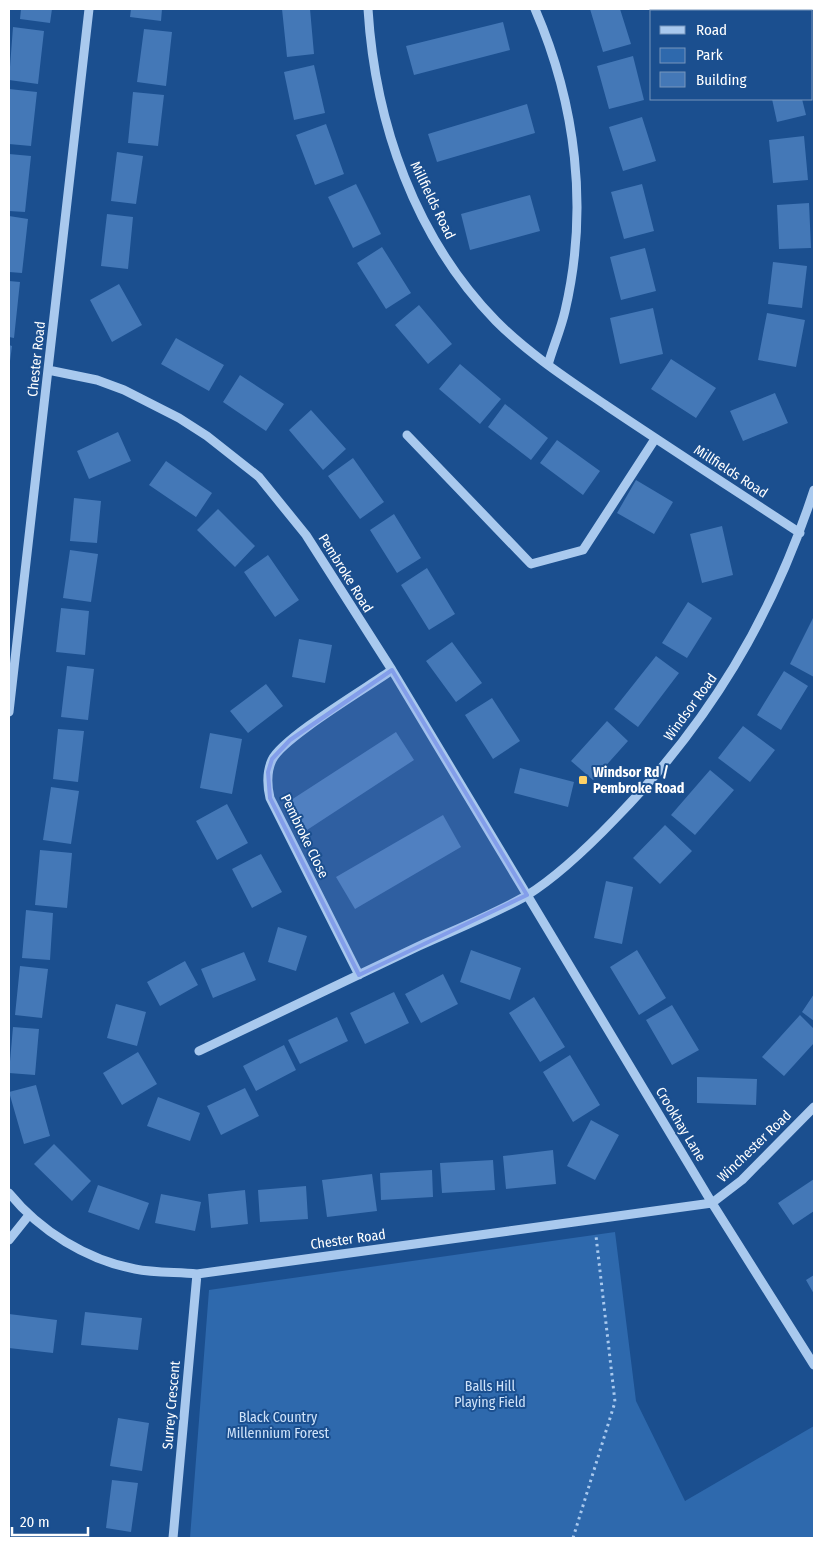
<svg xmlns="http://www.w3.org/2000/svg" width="823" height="1547" font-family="'Fira Sans Condensed',sans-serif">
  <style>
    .green { fill: #2e69ad }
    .building { fill: #4478b7 }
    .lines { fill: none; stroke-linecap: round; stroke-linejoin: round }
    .path { stroke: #a9c9ee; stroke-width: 3; stroke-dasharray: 2.5 4; stroke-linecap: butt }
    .minor { stroke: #a9c9ee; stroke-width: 9 }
    .marked { fill: #839eea; fill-opacity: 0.2; stroke: #839eea; stroke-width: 4; stroke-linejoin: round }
    .poi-dot { fill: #ffd166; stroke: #1b4f8f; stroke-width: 2 }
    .labels { text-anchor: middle; stroke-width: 4; stroke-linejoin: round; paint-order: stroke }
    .street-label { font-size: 14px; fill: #fff; stroke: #1b4f8f }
    .poi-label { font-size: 14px; font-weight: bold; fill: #fff; stroke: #1b4f8f; text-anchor: start }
    .park-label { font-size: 14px; fill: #cfe3fa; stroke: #1b4f8f }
  </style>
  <rect width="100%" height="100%" fill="#1b4f8f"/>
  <path class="green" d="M615 1232 636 1401 685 1501 814 1426V1538H190L209 1290Z"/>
  <path class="building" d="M21 9H52L50 23 20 19Z
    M131 9H162L161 21 130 17Z
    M282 9H310L314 54 287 57Z
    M590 9H620L631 44 603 52Z
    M770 9H785L786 11H763Z
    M503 22 510 50 414 75 406 46Z
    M13 27 44 31 38 84 9 80Z
    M144 29 172 32 166 86 137 82Z
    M633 56 644 100 609 109 597 66Z
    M314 65 325 113 294 120 284 72Z
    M9 89 37 92 31 146 9 144Z
    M133 92 164 95 158 146 128 143Z
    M772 99H802L806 115 777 122Z
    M527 104 535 133 437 162 428 134Z
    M642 117 656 161 623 171 609 127Z
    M326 124 344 174 315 185 296 135Z
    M804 136 808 180 773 183 769 140Z
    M117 152 143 156 136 204 111 201Z
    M9 154 31 156 25 212 9 211Z
    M356 184 381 234 353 248 328 197Z
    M642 184 654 231 624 239 611 192Z
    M530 195 540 231 470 250 461 214Z
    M809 203 811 248 779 249 777 205Z
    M107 214 133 217 128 269 101 266Z
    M9 216 28 219 22 273 9 272Z
    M382 247 411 293 386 309 357 263Z
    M645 248 656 291 621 300 610 257Z
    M773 262 807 266 802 308 768 304Z
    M9 281 20 282 14 338 9 337Z
    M119 284 142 325 112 342 90 300Z
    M419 305 452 344 428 364 395 325Z
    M653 308 663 354 620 364 610 318Z
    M767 313 805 320 796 367 758 360Z
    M176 338 224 365 209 391 161 364Z
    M9 345 12 346 10 361 9 360Z
    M671 359 716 388 696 418 651 389Z
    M460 364 501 399 480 424 439 389Z
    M240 375 284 404 266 431 223 402Z
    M775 393 788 423 743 441 730 411Z
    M505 404 548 438 531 460 488 427Z
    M311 410 346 449 323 470 289 430Z
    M118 432 131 461 89 479 77 451Z
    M557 440 600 471 583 495 540 463Z
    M353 458 384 502 360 519 328 476Z
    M166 461 212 493 196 517 149 485Z
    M636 480 673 502 654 534 617 513Z
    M74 498 101 501 97 543 70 541Z
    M218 509 255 546 235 567 197 530Z
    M394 514 421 558 397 573 370 530Z
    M722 526 733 575 702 583 690 534Z
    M70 550 98 554 91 602 63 598Z
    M268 555 299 600 275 617 244 572Z
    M427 568 455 614 429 630 401 585Z
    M688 602 712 618 687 658 662 643Z
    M61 608 89 611 85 655 56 652Z
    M814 616V677L790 664Z
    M299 639 332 645 325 683 292 677Z
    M452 642 482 683 456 702 426 661Z
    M656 656 679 673 638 727 614 709Z
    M67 666 94 669 88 720 61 717Z
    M784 671 808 686 781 730 757 715Z
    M266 684 283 706 248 733 230 711Z
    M492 698 520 741 493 759 465 715Z
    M607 721 628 741 593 780 571 761Z
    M743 726 775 750 750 782 718 758Z
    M58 729 84 731 78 782 53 779Z
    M396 732 414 760 307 830 288 802Z
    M210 733 242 739 232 794 200 788Z
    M520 768 574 782 568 807 514 793Z
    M710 770 734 790 695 835 671 815Z
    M51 787 79 791 71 844 43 840Z
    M227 804 248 843 217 860 196 821Z
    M443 815 461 847 355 909 336 877Z
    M665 825 692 851 660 884 633 858Z
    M40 850 72 853 67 908 35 905Z
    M261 854 282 892 252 908 232 869Z
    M606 881 633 887 622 944 594 938Z
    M26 910 53 913 50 960 22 958Z
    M278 927 307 936 296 971 268 962Z
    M471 950 521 968 510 1000 460 982Z
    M637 950 666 998 639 1015 610 967Z
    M244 952 256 980 213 998 201 969Z
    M185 961 198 985 160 1006 147 982Z
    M20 966 48 969 42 1018 15 1015Z
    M443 974 458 1004 421 1023 405 994Z
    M394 992 409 1023 365 1044 350 1013Z
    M814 994V1021L802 1012Z
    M534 997 565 1047 540 1062 509 1013Z
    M116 1004 146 1012 137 1046 107 1038Z
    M672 1005 699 1050 672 1065 646 1020Z
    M800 1015 814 1029V1043L784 1076 762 1057Z
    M337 1017 348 1041 300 1064 288 1040Z
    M13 1027 39 1029 35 1075 9 1073Z
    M284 1045 296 1070 256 1091 243 1066Z
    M138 1052 157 1084 122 1105 103 1073Z
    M570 1055 600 1105 573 1122 543 1072Z
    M697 1077 757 1079 756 1105 697 1103Z
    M36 1085 50 1136 24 1144 9 1092Z
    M245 1088 259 1116 221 1135 207 1106Z
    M158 1097 200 1113 190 1141 147 1126Z
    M591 1120 619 1135 595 1180 567 1166Z
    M54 1144 91 1181 72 1201 34 1164Z
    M553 1150 556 1184 506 1189 503 1156Z
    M493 1160 495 1190 442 1193 440 1163Z
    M432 1170 433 1197 381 1200 380 1173Z
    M372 1174 377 1211 327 1217 322 1180Z
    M814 1179V1211L793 1225 778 1203Z
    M98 1185 149 1203 139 1230 88 1212Z
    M306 1186 308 1219 260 1222 258 1190Z
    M245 1190 248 1224 211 1228 208 1194Z
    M161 1194 201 1202 195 1231 155 1223Z
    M814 1275V1294L806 1280Z
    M85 1312 142 1318 138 1350 81 1345Z
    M9 1314 57 1320 53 1353 9 1348Z
    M118 1418 149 1423 142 1471 110 1466Z
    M112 1480 138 1483 131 1532 106 1528Z"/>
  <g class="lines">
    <path class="path" d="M573 1538 615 1402 596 1236"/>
    <path class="minor" d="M368 9C375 123 415 238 496 321 529 354 569 380 607 406 671 449 736 491 800 533
      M535 9C576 104 589 209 565 311 561 329 553 347 548 365
      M48 370 97 380 124 390 179 418 207 436 259 477 306 535 392 670 712 1203 814 1365
      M407 435 531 564 583 550 655 439
      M9 712 89 9
      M359 975 270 798C267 785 266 773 272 760 282 738 368 687 392 670
      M199 1051C272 1016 346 981 419 946 454 930 492 915 526 896 555 878 591 844 615 819 709 723 772 618 814 490
      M9 1193C40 1231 87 1260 135 1269 155 1273 177 1272 197 1274L712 1203 742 1180 814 1107
      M9 1240 29 1215
      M173 1538 197 1274"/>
  </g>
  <path class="marked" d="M392 670 527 895 359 975 270 798 268 772 272 759 290 740Z"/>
  <rect class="poi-dot" x="578" y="775" width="10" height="10" rx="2.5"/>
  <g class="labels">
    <g class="street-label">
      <text transform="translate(433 200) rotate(64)" y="5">Millfields Road</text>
      <text transform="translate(36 359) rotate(-84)" y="5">Chester Road</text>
      <text transform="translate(731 471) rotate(33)" y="5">Millfields Road</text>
      <text transform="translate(346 573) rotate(58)" y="5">Pembroke Road</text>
      <text transform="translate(690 707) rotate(-54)" y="5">Windsor Road</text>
      <text transform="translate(305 836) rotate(64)" y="5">Pembroke Close</text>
      <text transform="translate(681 1124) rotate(59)" y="5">Crookhay Lane</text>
      <text transform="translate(754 1146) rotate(-44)" y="5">Winchester Road</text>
      <text transform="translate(348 1239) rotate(-8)" y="5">Chester Road</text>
      <text transform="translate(171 1405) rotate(-85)" y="5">Surrey Crescent</text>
    </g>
    <g class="poi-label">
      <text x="593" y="777">Windsor Rd /<tspan x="593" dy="16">Pembroke Road</tspan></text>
    </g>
    <g class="park-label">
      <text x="490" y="1391">Balls Hill<tspan x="490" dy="16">Playing Field</tspan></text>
      <text x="278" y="1422">Black Country<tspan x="278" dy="16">Millennium Forest</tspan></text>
    </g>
  </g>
  <rect width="823" height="1547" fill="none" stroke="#ffffff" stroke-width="20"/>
  <rect x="650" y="10" width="162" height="90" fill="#1b4f8f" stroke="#7695bc"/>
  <rect x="660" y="26" width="25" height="8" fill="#a9c9ee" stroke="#7695bc"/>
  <text x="696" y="35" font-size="15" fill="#ffffff">Road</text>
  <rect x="660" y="48" width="25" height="15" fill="#2e69ad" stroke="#7695bc"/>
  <text x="696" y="60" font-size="15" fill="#ffffff">Park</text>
  <rect x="660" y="72" width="25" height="15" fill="#4478b7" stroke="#7695bc"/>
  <text x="696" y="85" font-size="15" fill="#ffffff">Building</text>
  <path d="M12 1527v8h76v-8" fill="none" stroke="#ffffff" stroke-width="2.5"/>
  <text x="20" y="1527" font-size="15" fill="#ffffff" stroke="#1b4f8f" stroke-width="4" paint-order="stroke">20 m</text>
</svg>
